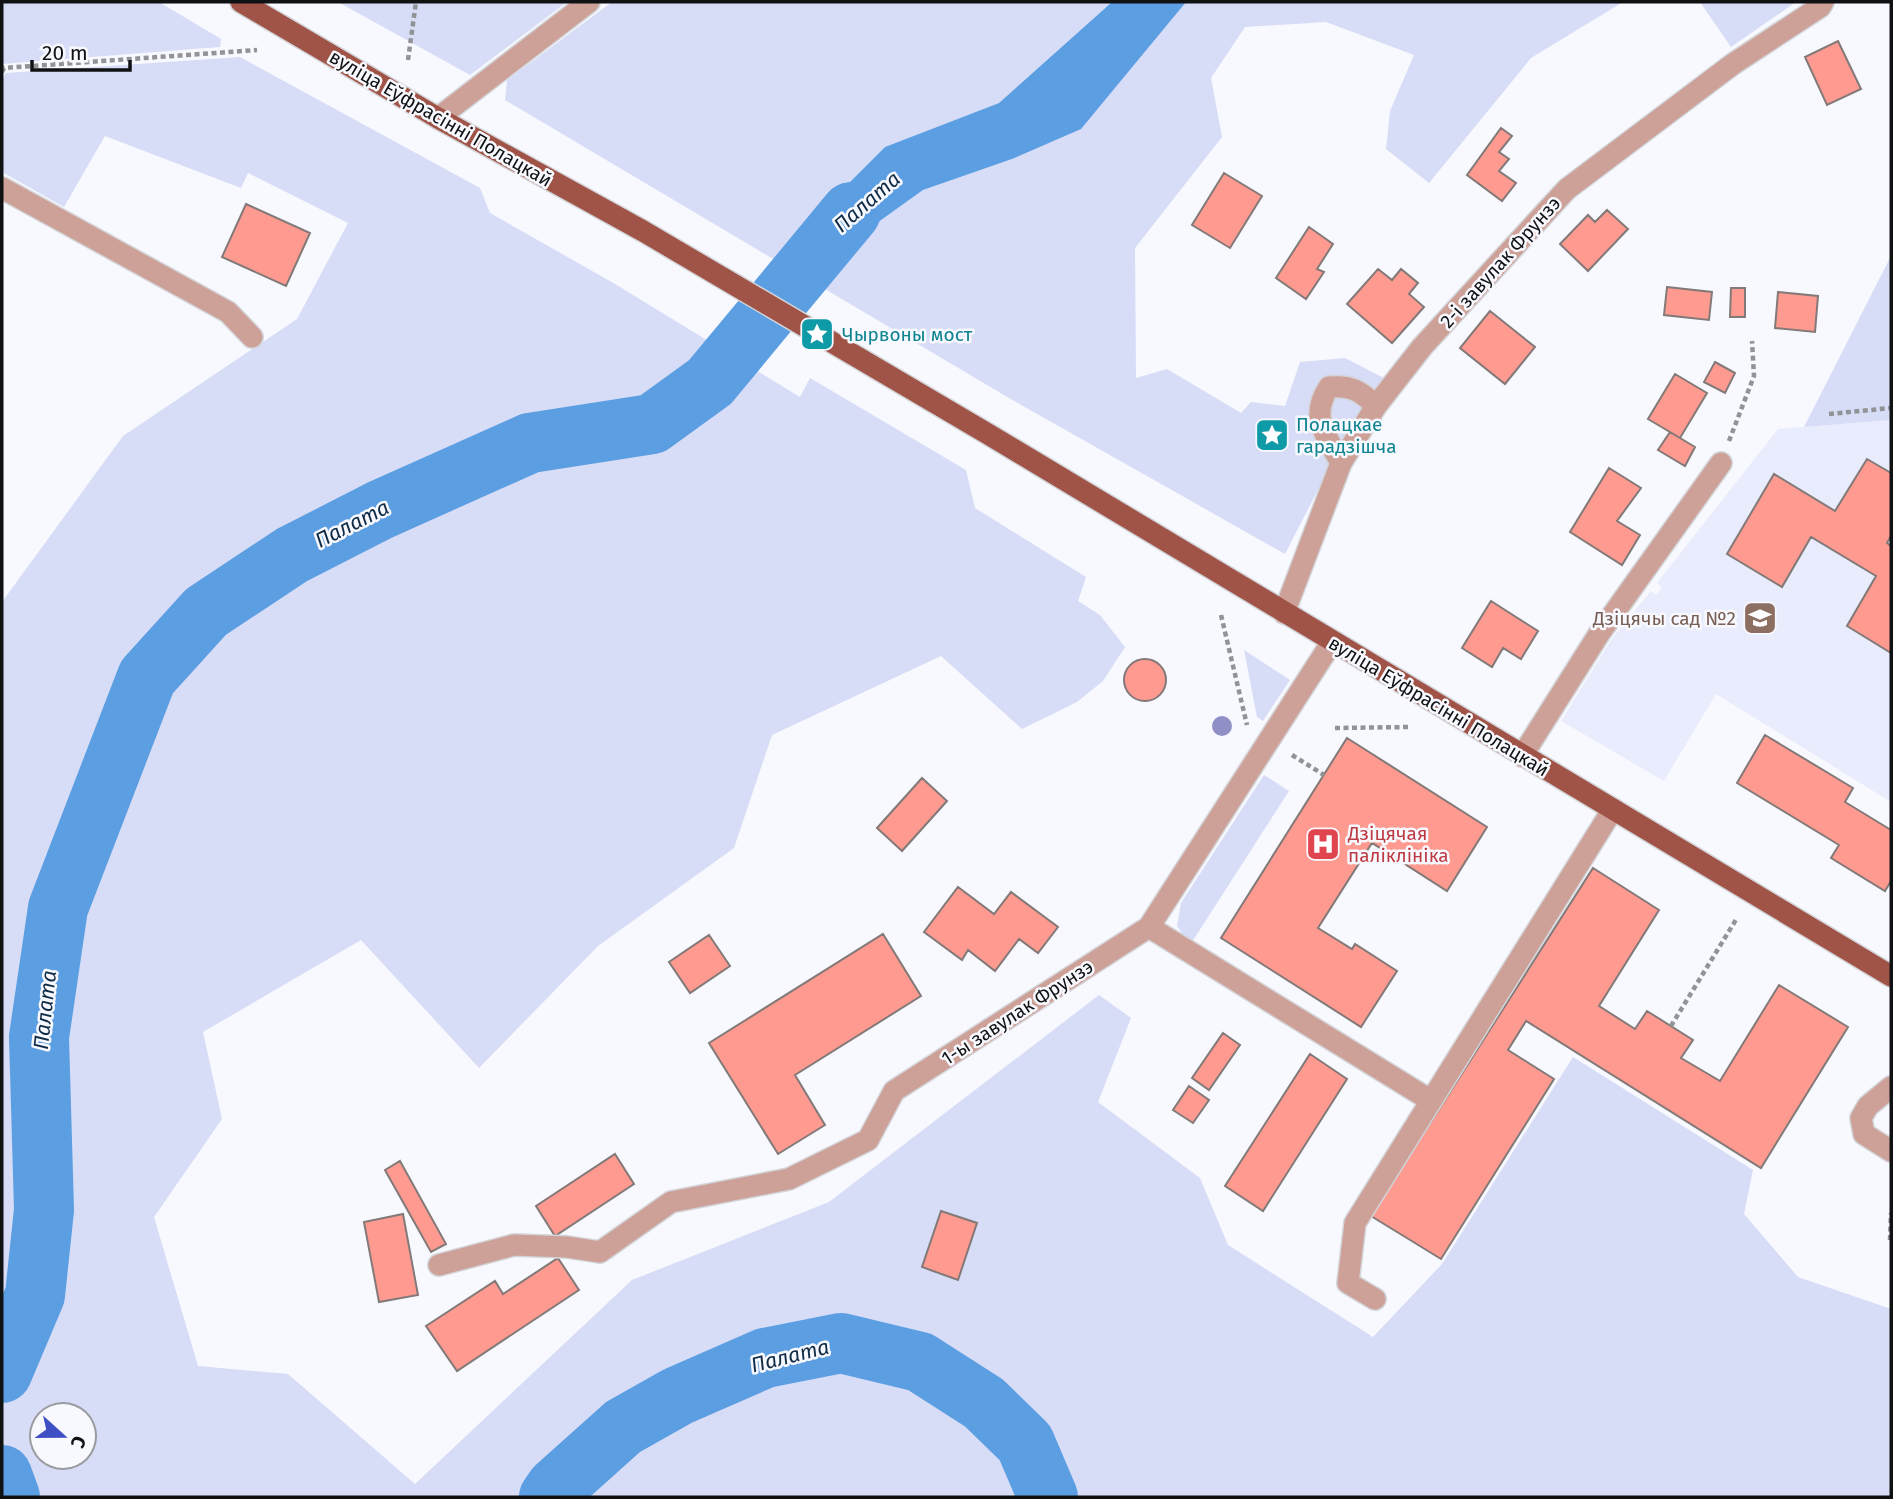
<svg xmlns="http://www.w3.org/2000/svg" width="1893" height="1499" font-family="'Fira Sans',sans-serif">
  <style>
    .built { fill: #e9ecfc }
    .green { fill: #d7dcf7; fill-rule: evenodd }
    .water { fill: #5c9ee2 }
    .pier { fill: #f8f9fe }
    .lines { fill: none; stroke-linecap: round; stroke-linejoin: round }
    .river { stroke: #5c9ee2; stroke-width: 60 }
    .building { fill: #fe9a8f; stroke: #827978; stroke-width: 2 }
    .minor-casing { stroke: #d3d4d8; stroke-width: 24 }
    .major-casing { stroke: #d3d4d8; stroke-width: 24 }
    .path { stroke: #929397; stroke-width: 4.5; stroke-dasharray: 5 3.5; stroke-linecap: butt }
    .minor { stroke: #cda098; stroke-width: 21 }
    .major { stroke: #a05347; stroke-width: 21 }
    .tree { fill: #9090c7 }
    .labels { text-anchor: middle; stroke-width: 5; stroke-linejoin: round; paint-order: stroke }
    .street-label { font-size: 19px; fill: #101113; stroke: #f8f9fe }
    .culture-label { font-size: 19px; fill: #0d838f; stroke: #f8f9fe; text-anchor: start }
    .education-label { font-size: 19px; fill: #785e54; stroke: #f8f9fe; text-anchor: end }
    .health-label { font-size: 19px; fill: #be3a42; stroke: #f8f9fe; text-anchor: start }
    .water-label { font-size: 21px; font-style: italic; fill: #0f2b46; stroke: #f8f9fe }
  </style>
  <rect width="100%" height="100%" fill="#f8f9fe"/>
  <path class="built" d="M1891 420V802L1716 694 1664 781 1561 721 1611 640 1651 591 1656 595 1662 588 1657 583 1778 429Z"/>
  <path class="green" d="M2 2H159L221 39 220 47 2 64Z
    M338 2H567L470 75Z
    M612 2H1112L999 103 885 147 817 215 780 263 505 100 507 80Z
    M1186 2H1623L1531 58 1429 183 1386 149 1390 111 1414 55 1326 22 1245 27 1211 78 1222 137 1135 248 1136 378 1167 369 1241 413 1251 402 1285 406 1300 362 1345 358 1384 378 1325 476 1285 554 1009 398 825 289 863 233 923 190 1012 159Z
    M1700 2H1796L1731 47Z
    M240 57 480 188 490 213 615 284 800 397 810 378 966 470 975 508 1086 577 1078 601 1100 615 1125 647 1103 681 1077 702 1022 729 941 656 772 735 734 848 598 946 479 1068 361 940 203 1032 222 1119 154 1217 198 1366 288 1374 415 1484 632 1280 829 1202 1099 995 1131 1018 1098 1102 1200 1178 1228 1245 1373 1337 1442 1264 1573 1057 1753 1170 1744 1214 1798 1277 1891 1309V1497H2V602L123 436 297 319 348 223 248 173 241 188 105 136 64 207 2 172V80L6 73ZM42 1415H84V1457H42Z
    M1891 256V420L1804 427Z
    M1244 650 1290 680 1263 721 1257 717Z
    M1264 775 1289 791 1190 945 1177 926 1181 903Z"/>
  <path class="water" d="M1112 2H1186L1081 129 1012 159 923 190 863 233 825 289 780 263 817 215 885 147 999 103Z"/>
  <path class="pier" d="M777 261 780 263 828 291 823 292 778 266Z"/>
  <g class="lines">
    <path class="river" d="M2 1373 35 1295 44 1210 39 1037 58 908 147 677 206 612 292 555 380 510 530 443 652 424 710 382 851 212
      M2 1475 10 1497
      M549 1497 556 1487 623 1427 678 1396 765 1358 841 1343 920 1362 984 1403 1025 1443 1048 1497"/>
  </g>
  <path class="building" d="M1838 41 1861 89 1827 105 1805 57Z
    M1501 128 1512 136 1499 152 1509 159 1499 171 1516 183 1502 201 1467 175Z
    M1224 173 1262 196 1230 248 1192 225Z
    M246 204 310 233 286 286 222 257Z
    M1607 210 1628 229 1588 271 1560 244 1588 215 1595 222Z
    M1309 227 1333 244 1317 269 1324 272 1306 299 1276 278Z
    M1378 269 1392 280 1401 269 1418 283 1409 294 1424 307 1392 343 1347 304Z
    M1667 287 1712 292 1709 320 1664 315Z
    M1731 288H1745V317H1730Z
    M1778 292 1818 296 1815 332 1775 328Z
    M1490 311 1535 347 1505 384 1460 348Z
    M1715 362 1735 373 1725 393 1704 382Z
    M1675 374 1707 393 1680 438 1648 419Z
    M1670 432 1695 447 1685 466 1658 450Z
    M1867 459 1891 473V536L1887 543 1891 546V653L1847 626 1876 576 1811 537 1782 587 1727 554 1774 474 1835 511Z
    M1609 468 1641 488 1617 521 1640 535 1622 565 1570 532Z
    M1491 601 1538 631 1521 659 1503 648 1492 667 1462 648Z
    M1124 680a21 21 0 1 1 42 0a21 21 0 1 1-42 0Z
    M1765 735 1853 788 1845 802 1891 830V881L1885 891 1831 858 1839 845 1737 783Z
    M1347 738 1487 827 1447 891 1372 843 1318 928 1352 949 1355 944 1397 971 1361 1027 1221 938Z
    M922 778 947 801 902 851 877 828Z
    M1593 868 1659 910 1599 1006 1635 1029 1647 1011 1693 1040 1681 1058 1720 1081 1779 985 1848 1027 1761 1168 1526 1021 1508 1050 1554 1079 1441 1259 1371 1216Z
    M958 887 994 914 1011 892 1058 927 1038 953 1019 939 995 971 968 950 962 960 924 932Z
    M883 934 921 996 795 1075 825 1125 778 1154 709 1043Z
    M709 935 730 966 690 993 669 962Z
    M1223 1033 1240 1045 1209 1090 1192 1078Z
    M1310 1054 1347 1079 1263 1211 1225 1186Z
    M1189 1086 1209 1100 1193 1123 1173 1110Z
    M615 1154 634 1184 555 1236 536 1206Z
    M400 1161 446 1244 431 1252 385 1170Z
    M941 1211 977 1223 958 1280 922 1267Z
    M403 1214 418 1295 379 1302 364 1222Z
    M558 1258 579 1290 457 1371 426 1326 495 1281 503 1294Z"/>
  <g class="lines">
    <g class="minor-casing">
      <path id="minor" d="M438 118 589 2
        M2 188 228 312 252 337
        M1341 463C1326 435 1309 417 1329 387 1351 385 1361 391 1376 406
        M1284 613 1341 463 1376 406 1422 347 1567 189 1733 64 1820 7 1823 2
        M1522 756 1599 634 1721 463
        M1149 927 1430 1100
        M1891 1087 1868 1106 1861 1118 1864 1134 1891 1151
        M439 1265 514 1245 567 1247 600 1252 671 1202 789 1179 868 1140 894 1091 1149 927 1332 642
        M1375 1299 1348 1283 1355 1223 1613 809"/>
    </g>
    <g class="major-casing">
      <path id="major" d="M241 2 438 118 643 231 988 434 1891 976"/>
    </g>
    <path class="path" d="M408 60 416 2
      M2 72 4 68 257 50
      M1829 414 1891 408
      M1729 441 1754 376 1752 341
      M1221 615 1247 725
      M1335 728 1409 727
      M1292 755 1324 775
      M1671 1026 1737 918
      M1890 1240 1891 1213"/>
    <use href="#minor" class="minor"/>
    <use href="#major" class="major"/>
  </g>
  <circle class="tree" cx="1222" cy="726" r="10"/>
  <defs>
    <g id="sight-square" transform="scale(1.75)"><rect x="-9" y="-9" width="18" height="18" rx="4" fill="#0f9aa8" stroke="#f8f9fe"/><path d="M0-6L1.8-2.2L6-1.7L2.9 1.2L3.7 5.4L0 3.3L-3.7 5.4L-2.9 1.2L-6-1.7L-1.8-2.2Z" fill="#fff"/></g>
    <g id="school-square" transform="scale(1.75)"><rect x="-9" y="-9" width="18" height="18" rx="4" fill="#8d6e63" stroke="#f8f9fe"/><path d="M0-5L7-2L0 1L-7-2ZM-4 1L0 2.5L4 1V4Q0 6-4 4Z" fill="#fff"/></g>
    <g id="hospital-square" transform="scale(1.75)"><rect x="-9" y="-9" width="18" height="18" rx="4" fill="#e0444e" stroke="#f8f9fe"/><path d="M-5-5h3v3.5h4V-5h3V5h-3V1.5h-4V5h-3Z" fill="#fff"/></g>
  </defs>
  <g fill-rule="evenodd">
    <use href="#sight-square" x="817" y="334"/>
    <use href="#sight-square" x="1272" y="435"/>
    <use href="#school-square" x="1760" y="618"/>
    <use href="#hospital-square" x="1323" y="844"/>
  </g>
  <g class="labels">
    <g class="street-label">
      <text transform="translate(441 118) rotate(30)" y="7">вуліца Еўфрасінні Полацкай</text>
      <text transform="translate(1500 262) rotate(-48)" y="7">2-і завулак Фрунзэ</text>
      <text transform="translate(1439 706) rotate(31)" y="7">вуліца Еўфрасінні Полацкай</text>
      <text transform="translate(1017 1012) rotate(-33)" y="7">1-ы завулак Фрунзэ</text>
    </g>
    <g class="culture-label">
      <text x="842" y="341">Чырвоны мост</text>
      <text x="1296" y="431">Полацкае<tspan x="1296" dy="22">гарадзішча</tspan></text>
    </g>
    <g class="education-label">
      <text x="1736" y="625">Дзіцячы сад №2</text>
    </g>
    <g class="health-label">
      <text x="1348" y="840">Дзіцячая<tspan x="1348" dy="22">паліклініка</tspan></text>
    </g>
    <g class="water-label">
      <text transform="translate(867 202) rotate(-41)" y="7">Палата</text>
      <text transform="translate(352 524) rotate(-27)" y="7">Палата</text>
      <text transform="translate(45 1010) rotate(-84)" y="7">Палата</text>
      <text transform="translate(790 1356) rotate(-14)" y="7">Палата</text>
    </g>
  </g>
  <rect width="1893" height="1499" fill="none" stroke="#101113" stroke-width="7"/>
  <g transform="translate(63 1436) rotate(111)"><circle r="33" fill="#f8f9fe" stroke="#9b9ca0" stroke-width="2"/>
  <path d="M0-5L12 26L0 18L-12 26Z" fill="#3f50c4"/>
  <text y="-10" font-size="19" font-weight="bold" text-anchor="middle" fill="#101113">С</text>
  </g>
  <path d="M32 60v10h98v-10" fill="none" stroke="#101113" stroke-width="3.5"/>
  <text x="42" y="60" font-size="21" fill="#101113" stroke="#f8f9fe" stroke-width="5" paint-order="stroke">20 m</text>
</svg>
